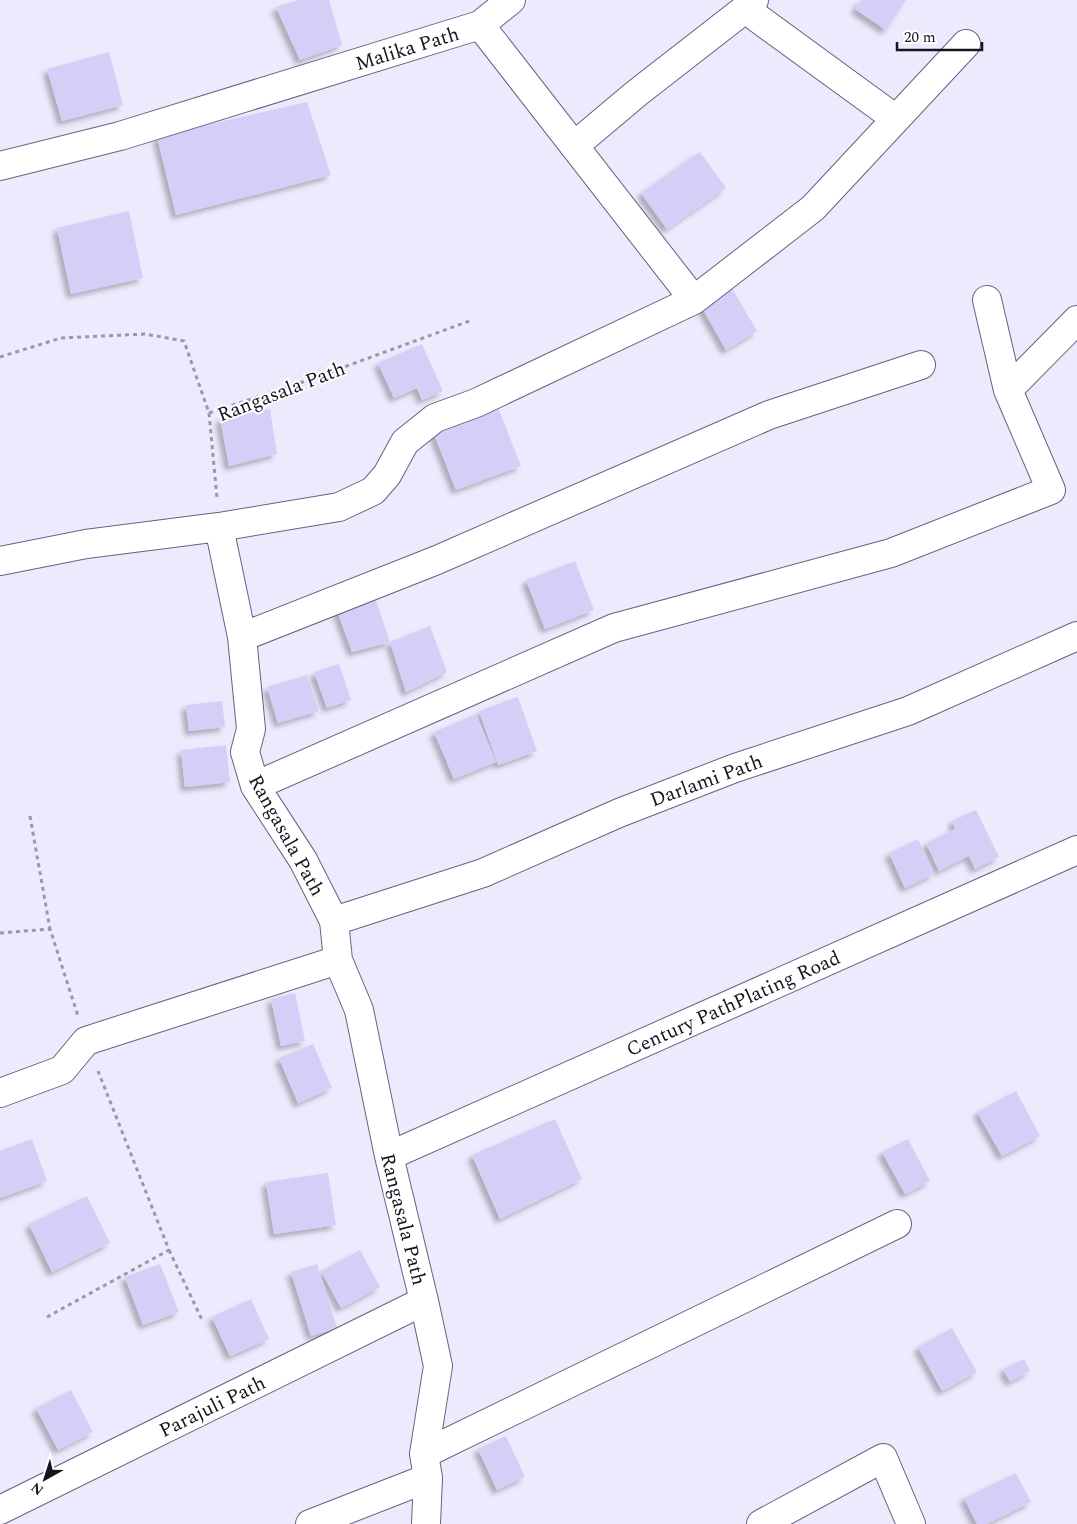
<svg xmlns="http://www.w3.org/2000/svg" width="1077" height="1524" font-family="Spectral,serif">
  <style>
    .building { fill: #d3cff7; filter: url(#shadow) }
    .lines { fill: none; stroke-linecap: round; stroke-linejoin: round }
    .minor-casing { stroke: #66637e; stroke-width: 30 }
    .path { stroke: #9a98a8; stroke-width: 3; stroke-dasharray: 4 4; stroke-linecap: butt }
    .minor { stroke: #fff; stroke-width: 28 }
    .labels { text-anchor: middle; stroke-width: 4; stroke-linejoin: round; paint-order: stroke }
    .street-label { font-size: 20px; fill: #15141f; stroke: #fff }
  </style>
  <defs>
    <filter id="shadow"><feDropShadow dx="-4.5" dy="4.5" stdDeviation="2.5" flood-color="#0004"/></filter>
  </defs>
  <rect width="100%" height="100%" fill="#eceafd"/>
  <path class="building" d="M299 0H329L342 45 300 60 276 7Z
    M861 0H906L886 30 855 9Z
    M109 52 123 105 62 121 47 69Z
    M307 102 331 175 176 215 157 136Z
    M700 152 726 188 667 229 641 193Z
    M129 211 143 278 71 294 57 228Z
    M732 288 757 331 726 350 701 306Z
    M422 344 443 391 422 400 417 388 394 398 378 363Z
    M497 405 521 466 456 490 432 429Z
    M270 409 277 454 229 466 220 418Z
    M575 561 594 610 545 629 526 580Z
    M373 592 390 642 352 652 335 605Z
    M430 626 447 672 406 692 390 642Z
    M339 664 351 700 327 708 314 672Z
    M307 675 319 711 278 723 267 687Z
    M518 697 537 751 498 765 479 711Z
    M222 701 225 727 189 731 186 705Z
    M476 714 496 762 454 779 434 732Z
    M226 745 230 782 185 787 181 750Z
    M976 810 999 857 975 869 969 856 939 871 926 843 955 829 952 821Z
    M918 839 934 874 905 888 889 853Z
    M295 993 305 1041 281 1046 271 999Z
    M313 1044 332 1088 298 1103 279 1058Z
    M1016 1091 1040 1136 1002 1156 977 1112Z
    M555 1119 582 1179 500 1219 472 1155Z
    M32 1139 47 1181 0 1198V1151Z
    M908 1139 930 1181 905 1194 882 1152Z
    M328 1173 336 1225 274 1234 266 1182Z
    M87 1196 110 1243 52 1272 29 1224Z
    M360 1250 380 1287 341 1308 321 1271Z
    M160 1264 179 1312 143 1325 125 1277Z
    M317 1264 337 1328 311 1336 291 1272Z
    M251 1299 269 1339 230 1356 212 1317Z
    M952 1328 977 1372 942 1391 918 1347Z
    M1024 1359 1030 1371 1010 1382 1003 1369Z
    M71 1390 93 1432 58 1450 36 1408Z
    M506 1436 525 1477 497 1490 478 1449Z
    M1016 1473 1031 1502 987 1524H977L964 1498Z"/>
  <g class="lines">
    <g class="minor-casing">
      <path id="minor" d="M745 9 896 119
        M480 25 694 300
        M574 146 637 93 745 9 754 0
        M0 166 120 136 480 25 511 0
        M1008 390 1077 320
        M219 527 242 637 251 729 245 752 255 786 303 860 334 921 338 960 359 1010 389 1156 424 1301 438 1366 424 1454 428 1478 426 1524
        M0 561 86 544 219 527 339 507 373 491 387 475 405 442 435 418 476 403 694 300 813 208 966 44
        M242 637 437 560 769 415 921 365
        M255 786 614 628 891 553 1051 490 1008 390 987 300
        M334 921 483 873 619 813 735 768 908 711 1077 636
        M0 1093 62 1070 86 1041 338 960
        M389 1156 1077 850
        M424 1454 897 1224
        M0 1510 424 1301
        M310 1524 428 1478
        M761 1524 883 1458 911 1524"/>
    </g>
    <path class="path" d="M0 357 61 338 145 334 184 341 209 413 217 498
      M209 413 306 381 472 320
      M30 816 50 929
      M0 933 50 929 78 1016
      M169 1250 203 1322
      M47 1317 169 1250 98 1071"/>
    <use href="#minor" class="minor"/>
  </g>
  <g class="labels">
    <g class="street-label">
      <text transform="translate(407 48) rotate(-17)" y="7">Malika Path</text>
      <text transform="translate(281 391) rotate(-21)" y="7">Rangasala Path</text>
      <text transform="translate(706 780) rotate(-20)" y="7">Darlami Path</text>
      <text transform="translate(287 835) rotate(61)" y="7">Rangasala Path</text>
      <text transform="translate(733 1003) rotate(-24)" y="7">Century PathPlating Road</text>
      <text transform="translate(404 1219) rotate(76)" y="7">Rangasala Path</text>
      <text transform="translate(212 1406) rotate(-26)" y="7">Parajuli Path</text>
    </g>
  </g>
  <g transform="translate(45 1479) rotate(219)" stroke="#ffffff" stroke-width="4" paint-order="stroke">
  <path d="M0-4L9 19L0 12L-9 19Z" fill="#15141f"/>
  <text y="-8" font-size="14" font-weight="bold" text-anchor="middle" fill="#15141f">N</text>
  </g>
  <path d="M897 42v8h85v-8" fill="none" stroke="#15141f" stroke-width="2.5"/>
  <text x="904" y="42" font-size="15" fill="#15141f" stroke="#ffffff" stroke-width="4" paint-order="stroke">20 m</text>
</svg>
